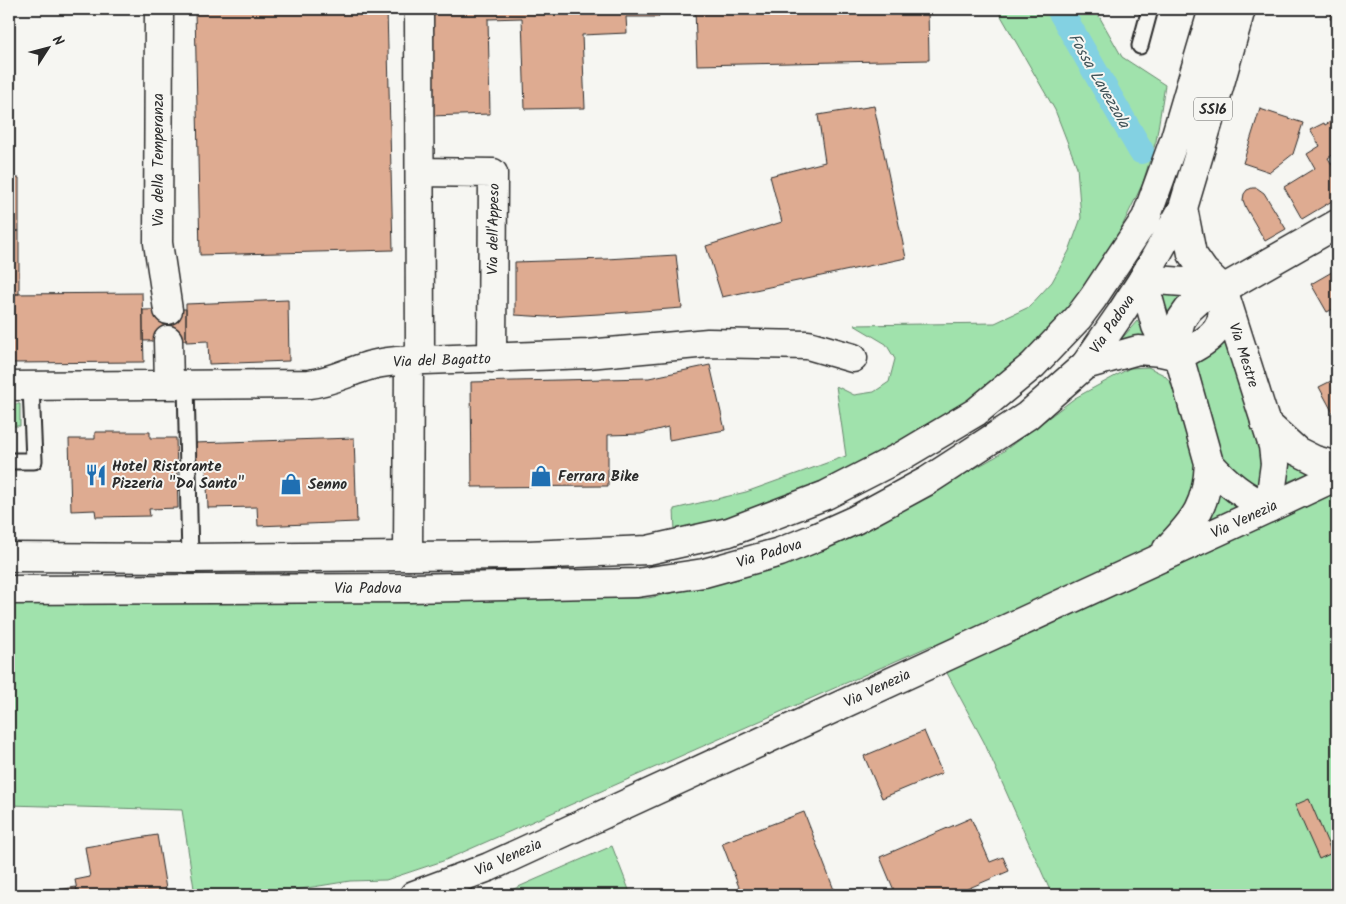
<svg xmlns="http://www.w3.org/2000/svg" width="1346" height="904" font-family="Kalam,sans-serif">
  <style>
    .green { fill: #a0e2ac; stroke: #66866c }
    .lines { fill: none; stroke-linecap: round; stroke-linejoin: round }
    .canal { stroke: #83d1e2; stroke-width: 26 }
    .building { fill: #deab91; stroke: #2b2b2b }
    .lane-casing { stroke: #2b2b2b; stroke-width: 19 }
    .street-casing { stroke: #2b2b2b; stroke-width: 31 }
    .secondary-casing { stroke: #2b2b2b; stroke-width: 31 }
    .primary-casing { stroke: #2b2b2b; stroke-width: 31 }
    .lane { stroke: #f6f6f2; stroke-width: 15 }
    .street { stroke: #f6f6f2; stroke-width: 28 }
    .secondary { stroke: #f6f6f2; stroke-width: 28 }
    .primary { stroke: #f6f6f2; stroke-width: 28 }
    .labels { text-anchor: middle; stroke-width: 4; stroke-linejoin: round; paint-order: stroke }
    .shield { fill: #f6f6f2; stroke: #686867; stroke-width: 1 }
    .shield-label { font-size: 14px; font-weight: bold; fill: #2b2b2b }
    .street-label { font-size: 15px; fill: #2b2b2b; stroke: #f6f6f2 }
    .poi-label { font-size: 15px; font-weight: bold; fill: #2b2b2b; stroke: #f6f6f2; text-anchor: start }
    .water-label { font-size: 16px; font-style: italic; fill: #415459; stroke: #f6f6f2 }
  </style>
  <rect width="100%" height="100%" fill="#f6f6f2"/>
  <filter id="ink" filterUnits="userSpaceOnUse"><feTurbulence type="fractalNoise" baseFrequency=".02" numOctaves="2"/><feDisplacementMap in="SourceGraphic" scale="10" xChannelSelector="R" yChannelSelector="G"/><feConvolveMatrix kernelMatrix="1 2 1 2 8 2 1 2 1" color-interpolation-filters="sRGB"/></filter>
  <g filter="url(#ink)">
    <path class="green" d="M997 9H1095L1122 57 1165 85 1156 141 1142 185 1114 243 1069 309 1018 365 954 414 874 461 728 522 675 532 674 509 746 492 846 456 836 386 854 395 874 392 889 382 895 359 886 344 854 325 995 323 1029 307 1052 282 1069 251 1081 218 1077 167 1055 110Z
      M1155 292 1191 294 1170 327Z
      M1137 321 1152 343H1118Z
      M1229 328 1267 456 1262 497 1239 479 1233 468 1217 454 1191 358Z
      M1148 367 1164 375 1177 389 1187 410 1201 487 1166 536 1148 549 1337 483V895H1052L984 742 932 645 443 861 386 880 350 881 264 895H195L182 810 9 805V602L427 598H648L735 580 807 557 854 536 997 456 1075 398 1130 368Z
      M9 404H20V426H9Z
      M1279 444 1324 467 1282 484Z
      M1213 477 1246 505 1196 526Z
      M612 846 631 895H500Z"/>
    <g class="lines">
      <path class="canal" d="M1059 9 1141 151"/>
    </g>
    <path class="building" d="M195 9H387L393 250 200 255Z
      M428 9H659V17H626L627 33 582 35 585 108 525 109 522 18 488 19 490 114 430 116Z
      M695 9H928L929 60 697 65Z
      M1333 9H1337V21L1330 19Z
      M874 106 906 258 722 297 706 246 782 222 770 176 825 162 818 115Z
      M1260 109 1303 123 1293 154 1270 172 1243 163Z
      M1337 118V135L1335 136 1337 141V152L1328 158 1337 173V198L1302 219 1284 187 1315 168 1307 154 1320 146 1310 130 1324 123 1325 125Z
      M9 178H19V231H9Z
      M1252 188H1257L1264 193 1286 229 1265 241 1246 208 1243 200 1244 194 1247 190Z
      M9 231H19V294H9Z
      M676 255 682 308 616 313 547 317 515 315V262L606 259Z
      M1337 269V307L1327 312 1311 284Z
      M142 293 144 362 9 363V294Z
      M288 300 289 361 209 364 208 341 186 342V304Z
      M186 309V340L143 341V310Z
      M710 365 725 430 669 440 668 427 641 434 608 435V486L472 487 471 382 649 378Z
      M1337 370V411L1333 413 1319 387 1337 378 1334 371Z
      M95 432H150V438H176L178 508 149 509 150 516 96 517 95 510 71 511 69 439H95Z
      M354 438 357 522 258 526 257 507 208 508 206 462 195 463 194 443Z
      M924 731 942 773 882 798 864 756Z
      M1309 799 1332 853 1319 859 1295 805Z
      M804 812 836 895H742L722 843Z
      M971 818 990 862 1003 857 1009 871 967 889 970 895H896L880 857Z
      M9 822 13 846 9 847Z
      M157 835 167 895H78L75 880 90 877 85 847Z
      M76 887 78 895H30Z"/>
    <g class="lines">
      <g class="lane-casing">
        <path id="lane" d="M1140 46 1150 9
          M186 385 190 558
          M9 461H34L31 386"/>
      </g>
      <g class="street-casing">
        <path id="street" d="M159 9 158 243 168 310
          M419 9 420 360
          M420 172 493 173 492 358
          M1223 289 1337 224
          M168 340 169 385
          M9 386 309 384C328 382 344 374 362 368 373 364 385 362 397 361L588 354 708 343 808 345 853 358
          M1265 422 1297 451 1315 460 1337 466
          M1269 508 1337 476
          M408 556 409 360"/>
      </g>
      <g class="secondary-casing">
        <path id="secondary" d="M1183 208 1192 254 1204 271 1223 289 1273 446 1275 464 1269 508
          M1179 356 1162 338 1156 326 1143 279 1197 283 1223 289
          M1085 365 1138 350 1161 352 1179 356C1194 348 1219 337 1222 317 1223 310 1223 301 1223 293
          M1209 463C1228 484 1243 496 1269 508
          M1167 549C1196 519 1207 505 1209 463L1179 356 1178 331 1181 320 1188 310 1202 297 1223 289
          M414 895 489 867 1269 508"/>
      </g>
      <g class="primary-casing">
        <path id="primary" d="M9 557 190 558 408 556 527 555 648 550 729 532 826 495 902 456 976 412 1033 365 1078 318 1093 298 1146 218 1175 138 1213 9
          M9 590 409 588 637 583 704 573 780 552 817 537 855 520 927 481 1027 416 1085 365 1121 313 1143 279 1183 208 1219 87 1241 9"/>
      </g>
      <use href="#lane" class="lane"/>
      <use href="#street" class="street"/>
      <use href="#secondary" class="secondary"/>
      <use href="#primary" class="primary"/>
    </g>
  </g>
  <defs>
    <g id="restaurant-bare" transform="scale(1.725)"><path d="M-5-6h1v4h1v-4h1v4h1v-4h1v5L-1.5 .5V6h-2V.5L-5-1ZM5-6V6H3V1.5H1.5Q1.5-4 5-6Z" fill="#1f6fb2" stroke="#f6f6f2" stroke-width="2.5" paint-order="stroke"/></g>
    <g id="shop-bare" transform="scale(1.725)"><path d="M-5-2.5h2.3a2.7 3.5 0 0 1 5.4 0H5L5.5 6h-11ZM-1.5-2.5h3a1.5 2.3 0 0 0-3 0Z" fill="#1f6fb2" stroke="#f6f6f2" stroke-width="2.5" paint-order="stroke"/></g>
  </defs>
  <g fill-rule="evenodd">
    <use href="#restaurant-bare" x="96" y="475"/>
    <use href="#shop-bare" x="541" y="476"/>
    <use href="#shop-bare" x="291" y="484"/>
  </g>
  <g class="labels">
    <rect class="shield" x="1194" y="97.5" width="38" height="23" rx="4"/>
    <g class="shield-label">
      <text x="1213" y="114">SS16</text>
    </g>
    <g class="street-label">
      <text transform="translate(158 160) rotate(-90)" y="5">Via della Temperanza</text>
      <text transform="translate(493 229) rotate(-89)" y="5">Via dell'Appeso</text>
      <text transform="translate(1112 324) rotate(-56)" y="5">Via Padova</text>
      <text transform="translate(1244 355) rotate(72)" y="5">Via Mestre</text>
      <text transform="translate(442 360) rotate(-2)" y="5">Via del Bagatto</text>
      <text transform="translate(1244 519) rotate(-25)" y="5">Via Venezia</text>
      <text transform="translate(769 553) rotate(-17)" y="5">Via Padova</text>
      <text x="368" y="593">Via Padova</text>
      <text transform="translate(877 688) rotate(-25)" y="5">Via Venezia</text>
      <text transform="translate(508 857) rotate(-24)" y="5">Via Venezia</text>
    </g>
    <g class="poi-label">
      <text x="112" y="471">Hotel Ristorante<tspan x="112" dy="17">Pizzeria "Da Santo"</tspan></text>
      <text x="558" y="481">Ferrara Bike</text>
      <text x="308" y="489">Senno</text>
    </g>
    <g class="water-label">
      <text transform="translate(1100 80) rotate(60)" y="6">Fossa Lavezzola</text>
    </g>
  </g>
  <rect width="1346" height="904" fill="none" stroke="#f6f6f2" stroke-width="30"/>
  <rect x="15" y="15" width="1316" height="874" fill="none" stroke="#2b2b2b" stroke-width="2" filter="url(#ink)"/>
  <g transform="translate(48 48) rotate(54)" stroke="#f6f6f2" stroke-width="4" paint-order="stroke">
  <path d="M0-4L9 19L0 12L-9 19Z" fill="#2b2b2b"/>
  <text y="-8" font-size="14" font-weight="bold" text-anchor="middle" fill="#2b2b2b">N</text>
  </g>
</svg>
